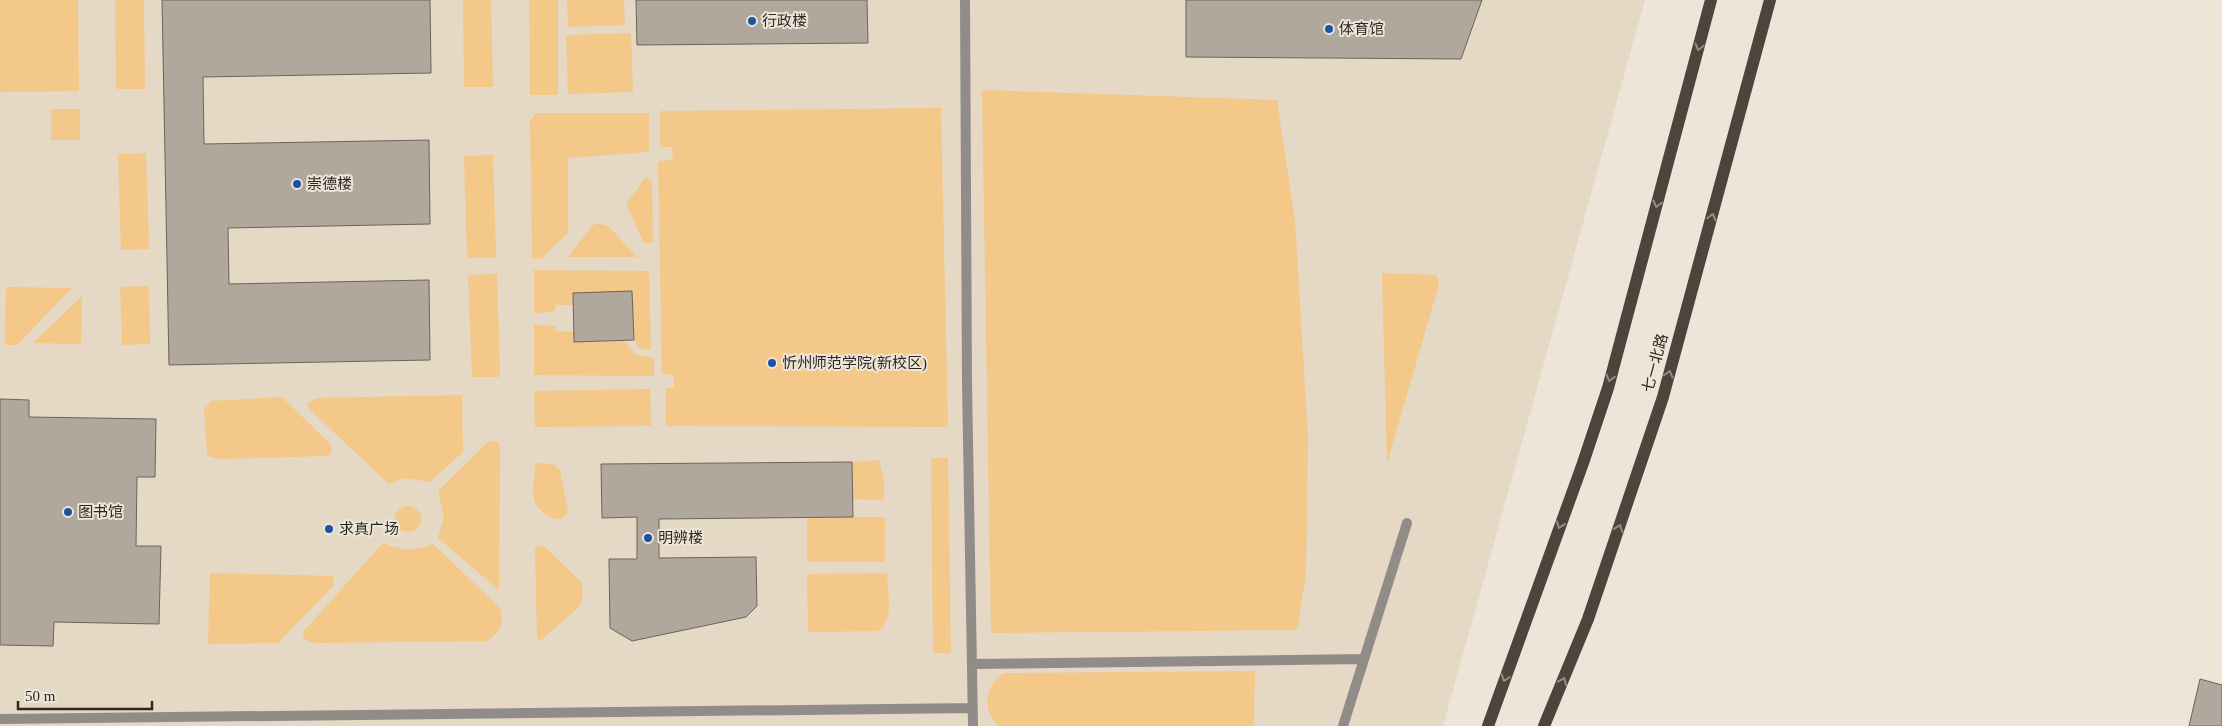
<svg xmlns="http://www.w3.org/2000/svg" width="2222" height="726" font-family="'Times New Roman','Noto Sans SC',serif">
  <style>
    .built { fill: #e5d8c5 }
    .green { fill: #f3c888 }
    .building { fill: #b0a89c; stroke: #6c645a }
    .lines { fill: none; stroke-linecap: round; stroke-linejoin: round }
    .street { stroke: #908d88; stroke-width: 10 }
    .primary { stroke: #4b453d; stroke-width: 12 }
    .oneway { stroke: #948d83 }
    .poi-dot { fill: #1c52a3; stroke: #ede5d8; stroke-width: 2 }
    .labels { text-anchor: middle; stroke-width: 4; stroke-linejoin: round; paint-order: stroke }
    .poi-label { font-size: 15px; fill: #2b2823; stroke: #ede5d8; text-anchor: start }
    .street-label { font-size: 15px; fill: #2b2823; stroke: #ede5d8 }
  </style>
  <rect width="100%" height="100%" fill="#ede5d8"/>
  <path class="built" d="M0 0H1645L1443 726H0Z"/>
  <path class="green" d="M0 0H78L79 91 0 92Z
    M115 0H144L145 89H116Z
    M463 0H491L493 87H464Z
    M529 0H558V95H530Z
    M567 0H624L625 25 568 27Z
    M631 33 633 92 568 94 566 35Z
    M982 90 1277 100 1295 221 1308 436 1306 575 1297 630 991 633Z
    M941 108 948 427 666 426V388H674V375L662 374 658 161 673 160 672 147H660V111Z
    M51 109H80V140H51Z
    M536 113H649V152L568 158V233L542 258 532 259 530 121Z
    M146 153 149 249 121 250 118 154Z
    M493 155 496 258H467L464 156Z
    M646 177 652 181 653 243H644L626 204Z
    M597 223 608 226 637 257H568L592 226Z
    M534 270 649 271 651 350 639 348 634 340 632 292 573 293V305H556L554 312 534 313Z
    M1382 273 1436 275 1439 284 1387 464Z
    M497 274 500 377H472L468 275Z
    M149 286 150 344 122 345 120 287Z
    M6 287 72 288 17 345H5Z
    M82 296 81 344 33 343Z
    M534 325 556 326 555 331 574 332V342L624 341 637 355 654 358V376L534 375Z
    M650 389 651 426 535 427 534 391Z
    M462 395 463 452 430 482 405 478 389 484 308 408 307 404 316 398Z
    M282 397 332 446V452L328 456 220 459 210 457 207 453 204 410 211 401Z
    M489 441H494L499 443 500 450 499 590 438 538 444 516 438 491Z
    M931 458H948L951 653H933Z
    M879 460 884 479V500L852 499V462Z
    M543 463 555 465 560 470 568 511C566 514 564 518 560 519 551 521 535 508 534 499 532 489 535 475 535 464Z
    M395 519a13 13 0 1 1 26 0a13 13 0 1 1-26 0Z
    M807 517H885V562H807Z
    M383 543C401 551 416 551 433 544L501 609C504 625 500 632 487 641L317 643 309 642 304 638 303 632Z
    M541 545 545 547 581 582 583 590 582 601 578 608 540 641 537 639 535 548Z
    M210 573 333 576 334 585 278 643 208 644Z
    M887 573C887 590 895 622 878 631L808 632 807 574Z
    M1255 671 1254 726H999C982 711 984 685 1004 673Z"/>
  <path class="building" d="M162 0H430L431 73 203 77 204 144 429 140 430 224 228 228 229 284 429 280 430 360 169 365Z
    M636 0H867L868 43 637 45Z
    M1186 0H1482L1461 59 1186 57Z
    M632 291 634 340 574 342 573 293Z
    M0 399 29 400V417L156 419 155 477H137L136 546H161L159 624 54 622 53 646 0 645Z
    M852 462 853 517 659 519V558L756 557 757 606 746 617 632 641 610 628 609 559H637V517L602 518 601 464Z
    M2200 679 2222 685V726H2189Z"/>
  <g class="lines">
    <path class="street" d="M965 0 967 383 973 726
      M972 664 1364 659
      M0 719 973 708
      M1343 726 1407 523"/>
    <path class="primary" d="M1488 726 1583 463 1608 388 1711 0
      M1544 726 1588 619 1663 397 1770 0"/>
  </g>
  <defs><path id="oneway-chevron" d="M-2-3.5L2.5 0L-2 3.5" fill="none" stroke-width="1.6" stroke-linecap="round" stroke-linejoin="round" transform="scale(1.25)"/></defs>
  <g class="oneway">
    <use href="#oneway-chevron" transform="translate(1699 47) rotate(105)"/>
    <use href="#oneway-chevron" transform="translate(1657 204) rotate(105)"/>
    <use href="#oneway-chevron" transform="translate(1712 217) rotate(-75)"/>
    <use href="#oneway-chevron" transform="translate(1669 374) rotate(-75)"/>
    <use href="#oneway-chevron" transform="translate(1610 378) rotate(105)"/>
    <use href="#oneway-chevron" transform="translate(1560 525) rotate(110)"/>
    <use href="#oneway-chevron" transform="translate(1619 528) rotate(-71)"/>
    <use href="#oneway-chevron" transform="translate(1505 678) rotate(109)"/>
    <use href="#oneway-chevron" transform="translate(1563 681) rotate(-68)"/>
  </g>
  <g class="poi-dot">
    <circle cx="752" cy="21" r="5"/>
    <circle cx="1329" cy="29" r="5"/>
    <circle cx="297" cy="184" r="5"/>
    <circle cx="772" cy="363" r="5"/>
    <circle cx="68" cy="512" r="5"/>
    <circle cx="329" cy="529" r="5"/>
    <circle cx="648" cy="538" r="5"/>
  </g>
  <g class="labels">
    <g class="poi-label">
      <text x="762" y="26">行政楼</text>
      <text x="1339" y="34">体育馆</text>
      <text x="307" y="189">崇德楼</text>
      <text x="782" y="368">忻州师范学院(新校区)</text>
      <text x="78" y="517">图书馆</text>
      <text x="339" y="534">求真广场</text>
      <text x="658" y="543">明辨楼</text>
    </g>
    <g class="street-label">
      <text transform="translate(1655 363) rotate(-75)" y="5">七一北路</text>
    </g>
  </g>
  <path d="M18 701v8h134v-8" fill="none" stroke="#2b2823" stroke-width="2.5"/>
  <text x="25" y="701" font-size="15" fill="#2b2823" stroke="#ede5d8" stroke-width="4" paint-order="stroke">50 m</text>
</svg>
